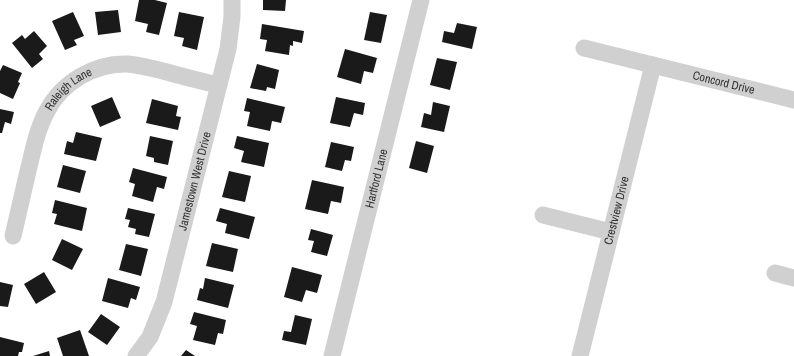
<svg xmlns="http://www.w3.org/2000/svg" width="794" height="356" font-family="'Archivo Narrow',sans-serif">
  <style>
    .building { fill: #1a1a1a }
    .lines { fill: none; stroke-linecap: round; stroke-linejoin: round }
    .minor { stroke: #d0d0d0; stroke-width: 17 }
    .labels { text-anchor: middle; stroke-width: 4; stroke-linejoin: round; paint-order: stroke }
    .street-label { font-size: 12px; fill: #333; stroke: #fff }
  </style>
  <rect width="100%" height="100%" fill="#fff"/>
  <path class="building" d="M139 0H155L167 3 159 35 146 32 148 24 135 21Z
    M263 0H286L285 11 263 10Z
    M118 10 121 32 98 35 95 12Z
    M73 12 84 36 74 40 77 45 65 50 52 21Z
    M179 12 204 17 197 50 182 46 184 38 174 36Z
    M370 12 387 15 381 43 364 40Z
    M457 23 477 27 472 49 442 42 444 31 454 33Z
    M262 24 304 31 302 43 293 41V46L290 45 289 55 265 51 267 40 260 39Z
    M34 31 47 46 39 54 43 59 32 68 12 43 22 35 25 39Z
    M345 49 377 58 373 73 364 71 361 84 337 77Z
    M437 58 457 62 450 90 430 85Z
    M257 64 279 70 275 89 267 87 266 91 250 88Z
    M3 65 22 73 18 82 20 83 13 99 0 93V71Z
    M112 97 121 118 100 127 91 106Z
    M336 97 365 103 363 115 354 113 350 127 330 123Z
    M247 98 285 107 281 123 272 121 270 131 247 126 250 112 244 111Z
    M152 99 178 106 176 116 181 117 178 130 146 123Z
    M433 102 450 106 444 132 421 127 424 113 431 115Z
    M0 109 14 112 11 124 5 122 2 133H0Z
    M76 132 102 138 96 161 64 154 67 141 73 143Z
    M150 136 173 141 168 165 154 162V158L146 156Z
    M237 136 269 143 264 167 241 162 244 151 234 148Z
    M416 141 434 146 427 173 409 168Z
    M331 142 354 147 351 161 345 160 342 171 325 167Z
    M63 165 86 171 80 193 57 187Z
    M133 168 167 177 164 189 157 187 153 202 132 196 135 184 129 182Z
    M229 171 251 176 245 202 222 197Z
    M312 180 344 187 341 203 331 201 328 214 305 209Z
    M55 200 87 208 82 231 54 224 57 214 52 213Z
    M128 208 155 214 149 237 135 234 136 229 128 227 130 220 125 219Z
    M220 208 255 217 249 239 225 233 227 224 216 221Z
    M311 229 333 235 327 256 311 252 314 241 308 240Z
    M62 239 83 249 72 270 52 260Z
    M212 243 238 249 233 272 206 266Z
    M126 244 148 249 141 276 119 270Z
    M292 267 322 275 317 293 306 290 302 302 284 297Z
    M44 272 56 292 36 304 24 284Z
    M108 278 140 287 136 300 131 298 128 308 102 301Z
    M205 278 234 285 228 308 197 300 200 288 203 289Z
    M0 282 13 285 8 307 0 306Z
    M194 312 226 320 223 334 218 333 215 345 193 340 197 326 190 324Z
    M101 314 120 327 107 345 88 332Z
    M295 315 312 319 306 345 282 340 284 331 291 332Z
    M80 330 89 356H63L57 338Z
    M0 337 24 343 22 352H19L18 356H0Z
    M186 350 195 356H181Z
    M49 351 50 356H33Z"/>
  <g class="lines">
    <g class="minor">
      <path id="s1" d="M584 48 794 100"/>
      <path d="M543 215 611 232"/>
      <path id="s2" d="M13 236C18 214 23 193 28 171 33 151 37 129 47 111 62 82 95 63 127 64 139 65 151 68 163 71 181 76 200 81 218 85"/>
      <path d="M775 273 794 278"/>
      <path id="s3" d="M136 356 150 337 164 302 228 49 232 17V0"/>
      <path id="s4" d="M332 356 421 0"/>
      <path id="s5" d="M580 356 653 65"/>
    </g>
  </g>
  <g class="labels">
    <g class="street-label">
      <text dy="4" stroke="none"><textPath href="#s1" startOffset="144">Concord Drive</textPath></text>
      <text dy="4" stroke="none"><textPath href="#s2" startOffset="161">Raleigh Lane</textPath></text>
      <text dy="4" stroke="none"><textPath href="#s4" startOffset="183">Hartford Lane</textPath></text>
      <text dy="4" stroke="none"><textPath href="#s3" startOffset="186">Jamestown West Drive</textPath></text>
      <text dy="4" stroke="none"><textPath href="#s5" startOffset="150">Crestview Drive</textPath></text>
    </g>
  </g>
</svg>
